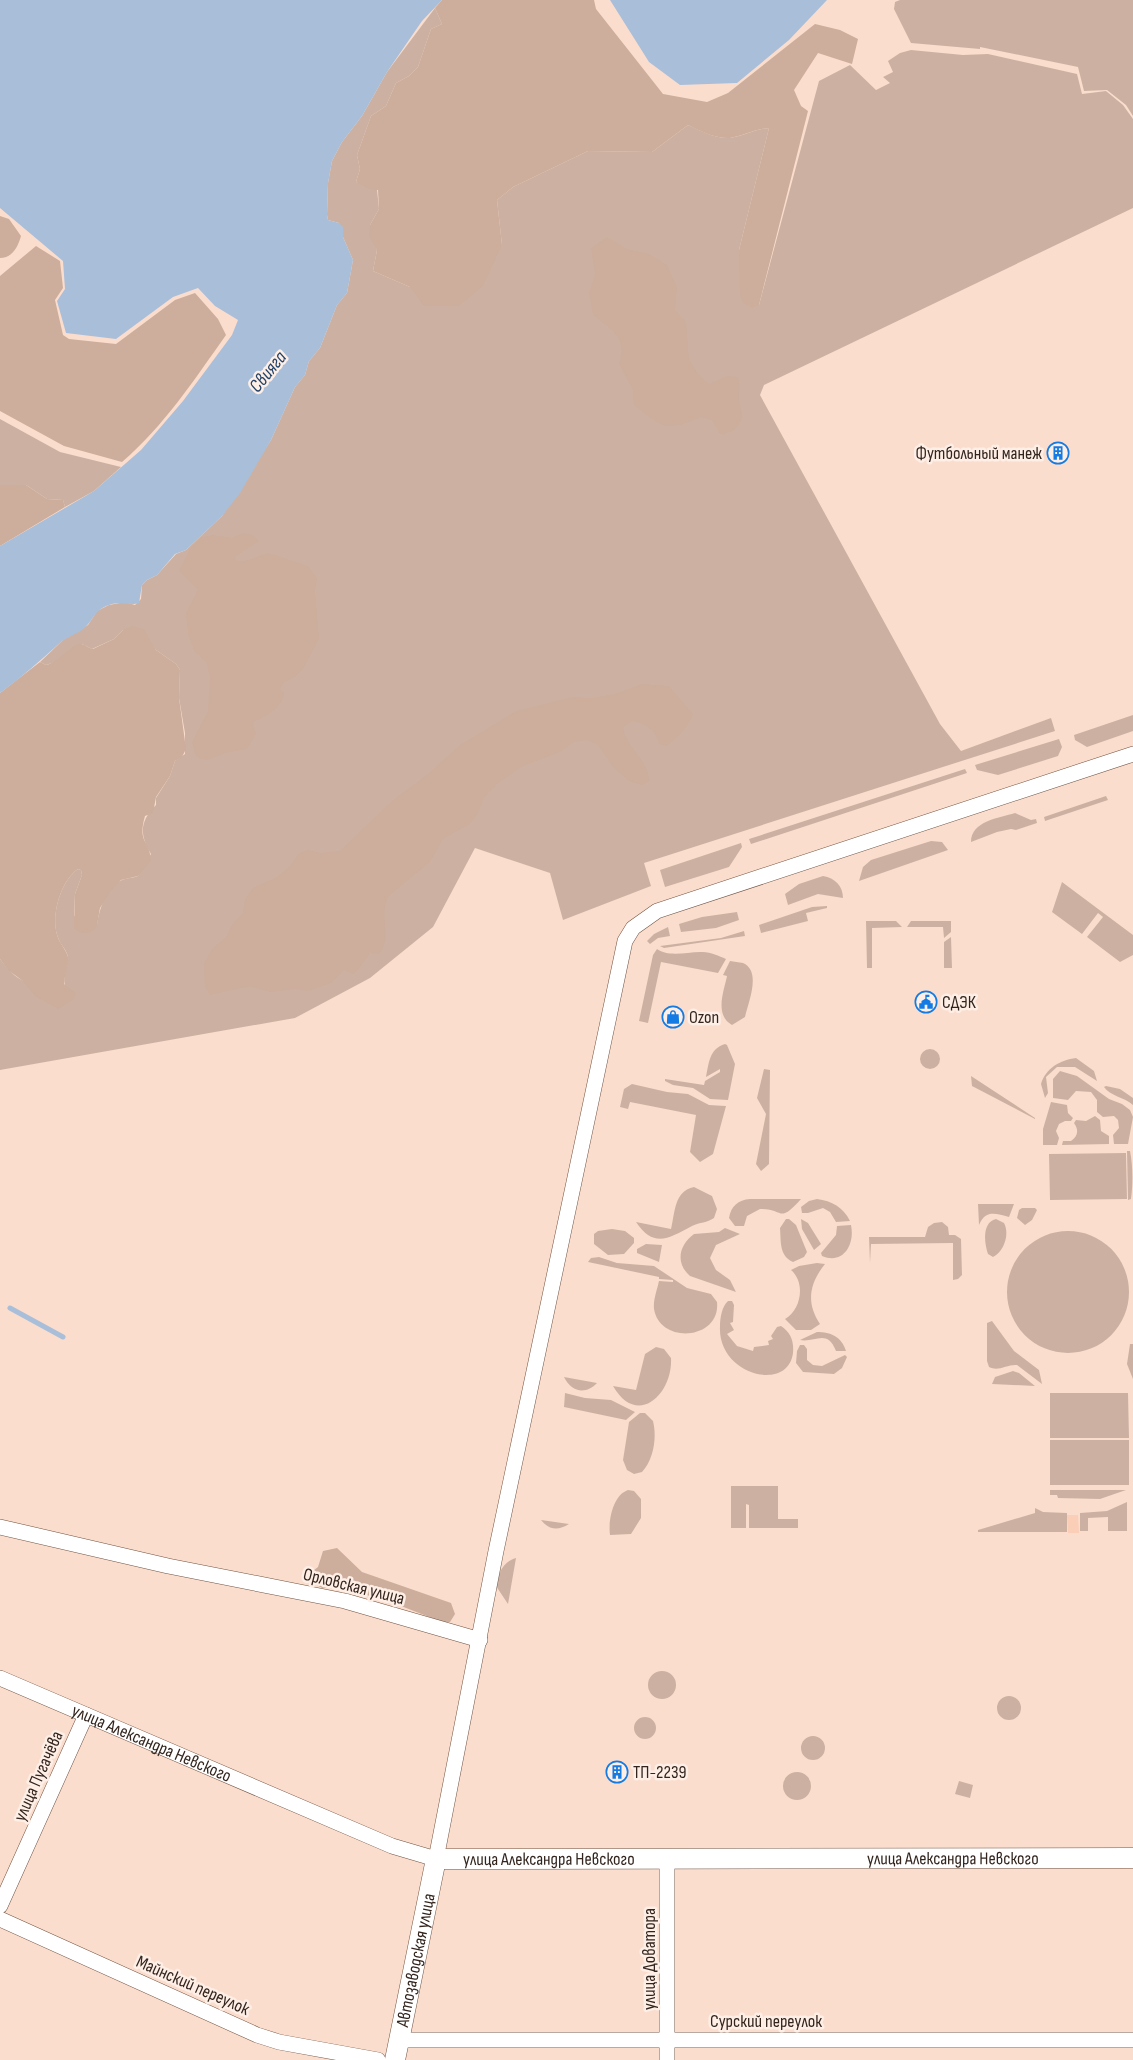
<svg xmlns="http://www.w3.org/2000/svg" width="1133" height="2060" font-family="'Sofia Sans Condensed',sans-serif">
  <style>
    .built { fill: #faceb7 }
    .green { fill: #ccb1a2 }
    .forest { fill: #cdad9b }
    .water { fill: #a9bed9 }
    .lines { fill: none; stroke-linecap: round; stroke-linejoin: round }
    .stream { stroke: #a9bed9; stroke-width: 5 }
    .minor-casing { stroke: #725342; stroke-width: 16 }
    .tertiary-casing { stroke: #725342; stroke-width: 21 }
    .minor { stroke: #fff; stroke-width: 15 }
    .tertiary { stroke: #fff; stroke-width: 20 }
    .labels { text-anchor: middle; stroke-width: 5; stroke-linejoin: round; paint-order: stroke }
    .poi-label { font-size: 18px; fill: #33251e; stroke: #fdeee6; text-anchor: start }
    .street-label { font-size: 18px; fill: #33251e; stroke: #fdeee6 }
    .water-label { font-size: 19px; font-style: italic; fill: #234268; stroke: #fdeee6 }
  </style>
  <rect width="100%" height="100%" fill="#fbddcd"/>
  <path class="built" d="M1067 1515H1078L1079 1533H1068Z"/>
  <path class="green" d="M900 0H1133V116L1126 105 1107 90 1084 91 1078 67 980 47V49L911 43 894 9 895 2Z
    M435 8 442 24 431 29 418 67 409 76 396 83 386 106 371 116 357 155 360 169 356 182 377 189 379 209 370 225 377 250 373 271 410 287 502 245 497 200 513 187 588 151 652 152 688 125C701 131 716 139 730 138 744 136 755 129 769 128L739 250 759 305 819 81 850 65 876 90 890 83 883 77 893 72 888 61 900 53 911 50 963 55 988 54 1077 74 1082 94 1106 91 1123 105 1133 119V208L764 385 760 395 940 724 961 751 1051 718 1055 731 644 863 651 886 563 920 550 873 475 848 433 927 370 978 295 1018 0 1070V959C21 988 33 984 66 987 61 979 68 969 68 961 69 952 62 947 59 940 49 920 60 881 78 869L81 870 82 875 75 894 74 916 97 925C99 910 106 887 122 880 127 878 133 878 138 876L151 854C139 834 140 821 156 805V798L170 776 175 761 185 754V733L179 698 180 670 176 664 156 650 150 642 123 630 114 639 92 649 82 644 55 662 46 665 40 662 63 640 88 625 97 611 109 605 125 602 135 605 141 599 142 585 147 580 157 575 176 554 186 550 222 516 271 440 295 387 305 375 309 361 320 348 337 305 347 293 353 260 343 237 339 223 328 220 327 215 328 183 332 161 342 142 362 116 387 72Z
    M0 419 60 452 121 467 94 491 65 507 63 500 47 499 26 485H0Z
    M1133 715V731L1087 747 1075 740 1074 735Z
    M1059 739 1062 747 1058 756 998 775 977 770 975 765Z
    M965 769 967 773 751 844 749 839Z
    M1106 796 1108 800 1045 821 1044 817Z
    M1015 813 1031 820 1036 819 1037 823 1016 830 1011 829 997 832 971 842C971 821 999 818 1015 813Z
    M931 841 942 842 948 850 859 881 863 867 871 860Z
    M741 843 742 847 729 867 665 887 660 870Z
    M823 876C835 878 843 886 843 898L818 894 788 905 785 894 799 884Z
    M1062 882 1133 935V955L1120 962 1087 937 1103 917 1098 913 1082 934 1052 912Z
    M827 906V908L806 913 808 921 761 933 759 925 812 907Z
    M737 912 739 920 716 928 681 932 679 924 702 917Z
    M866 921H896L902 927 872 928V968H867Z
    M911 921H951V932L944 938 943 927H907Z
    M668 927 670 936 658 938 650 944 647 941 654 934Z
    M744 931 745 936 664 948 660 946 721 938Z
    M951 937 952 968H944V942Z
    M657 949C670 958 689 951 703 952 711 952 719 956 726 959L718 973 661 962 648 1023 639 1021 653 955Z
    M730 961C734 962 739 962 743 963 762 971 748 1003 745 1017L732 1025C714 1015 724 991 727 976L723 975Z
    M725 1044 727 1045 735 1064 728 1100 710 1099 693 1088 673 1085 665 1081V1079L704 1085 705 1081 720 1072V1069L706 1077C709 1063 709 1049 725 1044Z
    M920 1059a10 10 0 1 1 20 0a10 10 0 1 1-20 0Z
    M1076 1058 1094 1071 1097 1081 1075 1067H1057L1046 1077 1048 1093 1045 1098 1041 1084C1046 1068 1060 1060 1076 1058Z
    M764 1069 770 1070 769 1164 761 1171 756 1164 766 1114 757 1098Z
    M1060 1071 1077 1076 1109 1099 1122 1104 1130 1110 1133 1117 1128 1144H1114L1113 1135 1119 1128 1118 1120 1114 1116 1103 1117 1097 1112V1100L1091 1092 1076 1091 1068 1100 1053 1098V1079Z
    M971 1076 1035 1118V1119L972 1086Z
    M632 1084 667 1092 688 1094 709 1105 726 1106 713 1154 700 1162 690 1152 696 1115 630 1102 628 1109 620 1107 624 1089Z
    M1106 1086 1120 1089 1133 1098V1105C1124 1097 1110 1096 1104 1087Z
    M1051 1102 1067 1105 1068 1113 1073 1118 1071 1121H1065L1059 1124 1056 1131 1059 1138 1057 1145H1043V1129Z
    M1095 1116 1100 1120 1101 1131 1109 1136V1144L1062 1145 1063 1141H1071C1078 1136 1079 1130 1074 1123L1076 1120 1086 1121Z
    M1127 1151H1130C1133 1166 1133 1184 1131 1199L1128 1200Z
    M1126 1153 1127 1199 1050 1200 1049 1154Z
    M694 1187 712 1196 717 1209 714 1218C707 1223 700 1222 692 1226 669 1238 654 1249 636 1222L671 1229C675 1213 674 1191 694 1187Z
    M750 1199H801C778 1225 784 1208 760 1209L747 1216 744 1226H735L729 1218C731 1206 738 1200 750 1199Z
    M817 1199C832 1201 843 1207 850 1221L836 1222 830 1212 823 1208 808 1213H802L801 1207 809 1201Z
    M978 1204H1014L1009 1217C996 1214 986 1209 979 1225Z
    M1022 1208H1035L1037 1210 1032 1220 1025 1225 1017 1218 1019 1210Z
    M786 1219H789L796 1225 807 1252 804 1257 793 1262C779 1256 781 1241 780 1228Z
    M801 1219 808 1223 821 1244 814 1250 802 1229Z
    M996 1219 1004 1223C1010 1234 1004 1252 993 1257L988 1254C984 1243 982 1222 996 1219Z
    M942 1222 948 1227 949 1235H955L961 1239 962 1275 958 1279 953 1280V1243L871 1244 870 1263 869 1237H925L928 1227 934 1223Z
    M851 1225C855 1244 844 1265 822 1256L821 1253 836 1235 837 1226Z
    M725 1228 740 1234 716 1245 710 1258 716 1270 730 1280 736 1292 690 1276C675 1263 679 1245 694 1234L719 1232Z
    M612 1229 625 1231 634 1238V1243L624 1254 608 1255 594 1244V1234L598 1231Z
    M1007 1292a61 61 0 1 1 122 0a61 61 0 1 1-122 0Z
    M646 1244 662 1245 659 1262 637 1253V1249Z
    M599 1257 617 1263 654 1266 687 1288 711 1294 717 1302C721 1340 660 1345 654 1309 653 1300 657 1290 659 1281L673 1282V1280L659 1279V1277L588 1262 591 1258Z
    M817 1263 825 1264C809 1284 806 1303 820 1324L811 1330H796L785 1319C801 1310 806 1283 791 1270L799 1266Z
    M728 1301H732L734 1305 733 1322 730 1323 734 1330 727 1334 737 1346 753 1351 754 1347 769 1345 768 1341 773 1339 771 1336 777 1327 781 1326C791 1333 794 1341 793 1353 788 1393 717 1375 720 1326 720 1318 722 1306 728 1301Z
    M992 1321 1014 1351 1039 1370 1042 1384 1017 1365C1007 1364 999 1372 989 1367L987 1361V1323Z
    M817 1332C831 1332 842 1337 846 1351H836C827 1328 815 1343 800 1340Z
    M1130 1344H1133V1379L1127 1364Z
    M800 1345H804L807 1349V1360L813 1365 822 1366 845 1355 847 1357 842 1368 834 1374 803 1372 796 1363 797 1351Z
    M656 1347 664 1349 671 1358C673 1394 637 1428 613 1386L636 1390 645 1354Z
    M1013 1371 1019 1373 1035 1386 992 1384 995 1377Z
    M564 1377 597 1383C586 1395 571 1392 564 1377Z
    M565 1393 585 1398 611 1400 635 1412 626 1420 564 1407Z
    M1050 1393H1128L1129 1438H1050Z
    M640 1413H645L653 1421C657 1437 654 1459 642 1472L634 1474 627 1470 623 1460 629 1422Z
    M1050 1440H1129V1485H1050Z
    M731 1486H778V1519H798V1528H749V1505L746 1504V1528H731Z
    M628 1490 634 1491 641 1499V1518L631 1534 610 1535C608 1521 613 1495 628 1490Z
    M1050 1490H1126L1100 1499 1058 1498 1057 1495H1050Z
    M1127 1502V1531H1108V1517L1088 1518V1531H1080V1513L1107 1511Z
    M1035 1508 1043 1512 1067 1513V1532H978V1530L1035 1513Z
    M541 1520 569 1524C558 1531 549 1530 541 1520Z
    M516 1558 508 1604 496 1586C499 1573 502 1562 516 1558Z
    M648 1685a14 14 0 1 1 28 0a14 14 0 1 1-28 0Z
    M997 1708a12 12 0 1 1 24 0a12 12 0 1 1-24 0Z
    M634 1728a11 11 0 1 1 22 0a11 11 0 1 1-22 0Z
    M801 1748a12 12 0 1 1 24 0a12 12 0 1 1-24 0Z
    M783 1786a14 14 0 1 1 28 0a14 14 0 1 1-28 0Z
    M959 1781 973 1785 970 1798 955 1794Z"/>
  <path class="forest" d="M442 0H594L596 9 663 94 707 102 728 93 815 24 840 30 858 39 852 64 818 53 794 90 801 106 808 111 759 305 752 308 743 303 740 295 739 250 769 128C755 129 743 136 730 138 716 139 700 131 688 125L652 152 588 151 513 187 497 200 502 245 483 286 459 306H424L410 287 373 271 377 250 369 236 370 225 379 209 378 190 369 189 356 182 360 169 357 155 371 116 386 106 396 83 409 76 418 67 431 29 442 24 435 8Z
    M0 216 9 219 21 236C18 247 12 258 0 258Z
    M607 237 627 249 649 254 667 265 677 287 675 310 686 322 689 359 698 374 709 384 727 376 738 377C741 386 738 392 739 400 739 404 741 408 742 412 743 426 732 434 720 434L712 420 701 417C666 432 664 429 634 405L633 390 619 364C628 338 612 330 593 315L589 292 595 274 591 248Z
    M36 246 60 261 63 288 55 300 63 335 69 339 116 344 175 300 195 293 218 319 226 335C194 380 164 426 122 462L64 446 0 411V276Z
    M0 485H26L47 499 63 500 65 507 0 546Z
    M243 533 253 535 259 541 235 557V560C247 564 258 555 269 553L308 566 317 578 315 591 319 639 304 667 295 677 284 682 280 689 284 693C283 707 265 718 253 722L256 734 247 749 225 753 208 760 200 759 195 754 192 742 208 711 210 676 206 662 194 651 188 634 186 613 198 590 179 571 191 547 202 537 213 535 232 538Z
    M132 626 144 629 156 650 176 664 180 670 179 698 186 749 182 757 175 761 170 776 156 797 153 813 145 816C137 844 150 839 151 861L138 876 121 880 110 892 100 908 97 925 93 931C87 934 79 934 74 928L75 894 82 875 81 870 78 869C60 881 49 920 59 940 62 946 66 950 68 957 70 965 64 975 64 984L76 993 74 999 58 1009 35 996 23 981 8 970 0 959V693L40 662 46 665C62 661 71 643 81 644 85 644 88 648 93 649L114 639 123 630Z
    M642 684 669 686 693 714C689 726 676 740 666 746L659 744C655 729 646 724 632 721L623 727C626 748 649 760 649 781L642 785 629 781 614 768 597 744 586 740 574 742 560 752 523 766 497 784 484 798 478 813 470 824 443 839 430 862 389 896C377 914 394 937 379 954L370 953 358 970 353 974 344 970 331 983 308 991 296 989 270 992 250 986 210 995 205 987 204 963 212 949 226 937 233 923 243 913 245 899 253 888 277 877 291 865 298 854 307 850 321 853 340 851 392 801 429 773 460 745 516 711 572 697 593 698 615 694Z
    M337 1548 362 1572 451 1603 455 1614 450 1622H442L396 1604 341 1587 322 1588 304 1578 318 1567 323 1551Z"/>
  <path class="water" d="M0 0H442L422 21 387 72 362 116 342 142 332 161 328 183 327 215 328 220 339 223 343 227V237L353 260 347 293 337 305 320 348 309 361 305 375 295 387 271 440 240 493 222 516 186 550 175 554 157 575 147 580 142 585 139 603C131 606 121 601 109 605 93 610 94 621 82 630 76 634 68 637 62 641 42 659 22 677 0 693V546L94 491 141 450 183 401 232 335 238 320 215 306 198 288 173 297 116 339 66 333 57 301 65 289 63 261 0 208Z
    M610 0H827L789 40 737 83 680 85 649 62Z"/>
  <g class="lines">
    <path class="stream" d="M10 1308 63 1337"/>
    <g class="minor-casing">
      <g id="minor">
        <path d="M0 1527 168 1566 345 1601 480 1640"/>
        <path id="s1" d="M0 1678 392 1846 436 1859 496 1551 625 941 633 928 657 911 1133 754"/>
        <path d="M0 1906 86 1715"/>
        <path d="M0 1919 257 2035 279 2042 378 2060"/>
        <path d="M399 2040H1133"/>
        <path d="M667 2060V1858"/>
      </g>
    </g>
    <g class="tertiary-casing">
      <g id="tertiary">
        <path id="s2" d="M395 2060 436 1859 1133 1858"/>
      </g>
    </g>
    <use href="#minor" class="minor"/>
    <use href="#tertiary" class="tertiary"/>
  </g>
  <defs>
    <g id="building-ring" transform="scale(1.125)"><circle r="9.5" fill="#fdeee6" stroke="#137be3" stroke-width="1.5"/><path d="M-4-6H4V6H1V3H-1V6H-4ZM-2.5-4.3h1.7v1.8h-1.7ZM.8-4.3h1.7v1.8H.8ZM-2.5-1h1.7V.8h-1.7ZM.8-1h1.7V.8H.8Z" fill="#137be3"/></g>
    <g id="civic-ring" transform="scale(1.125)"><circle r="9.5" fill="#fdeee6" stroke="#137be3" stroke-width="1.5"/><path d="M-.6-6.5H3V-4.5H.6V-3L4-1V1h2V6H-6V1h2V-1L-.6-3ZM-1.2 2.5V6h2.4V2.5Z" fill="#137be3"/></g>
    <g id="shop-ring" transform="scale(1.125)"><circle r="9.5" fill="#fdeee6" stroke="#137be3" stroke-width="1.5"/><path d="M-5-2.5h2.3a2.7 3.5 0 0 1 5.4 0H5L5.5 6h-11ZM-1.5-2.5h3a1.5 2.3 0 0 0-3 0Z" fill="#137be3"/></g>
  </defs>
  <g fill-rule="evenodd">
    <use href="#building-ring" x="1058" y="453"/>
    <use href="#civic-ring" x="926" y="1002"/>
    <use href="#shop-ring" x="673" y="1017"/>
    <use href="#building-ring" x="617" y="1772"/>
  </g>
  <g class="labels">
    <g class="poi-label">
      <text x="1042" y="459" text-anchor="end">Футбольный манеж</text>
      <text x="942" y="1008">СДЭК</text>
      <text x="689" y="1023">Ozon</text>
      <text x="633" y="1778">ТП-2239</text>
    </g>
    <g class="street-label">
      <text transform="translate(354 1586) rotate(14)" y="6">Орловская улица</text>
      <text dy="6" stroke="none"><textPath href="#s1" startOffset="165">улица Александра Невского</textPath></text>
      <text transform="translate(38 1776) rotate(-66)" y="6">улица Пугачёва</text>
      <text dy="6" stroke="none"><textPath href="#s2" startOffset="722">улица Александра Невского</textPath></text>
      <text dy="6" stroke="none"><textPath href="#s2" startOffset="318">улица Александра Невского</textPath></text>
      <text transform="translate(649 1959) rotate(-90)" y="6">улица Доватора</text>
      <text dy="6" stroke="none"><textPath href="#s2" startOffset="102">Автозаводская улица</textPath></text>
      <text transform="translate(193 1985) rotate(24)" y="6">Майнский переулок</text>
      <text x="766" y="2027">Сурский переулок</text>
    </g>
    <g class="water-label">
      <text transform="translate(267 371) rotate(-51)" y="7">Свияга</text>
    </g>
  </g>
</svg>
